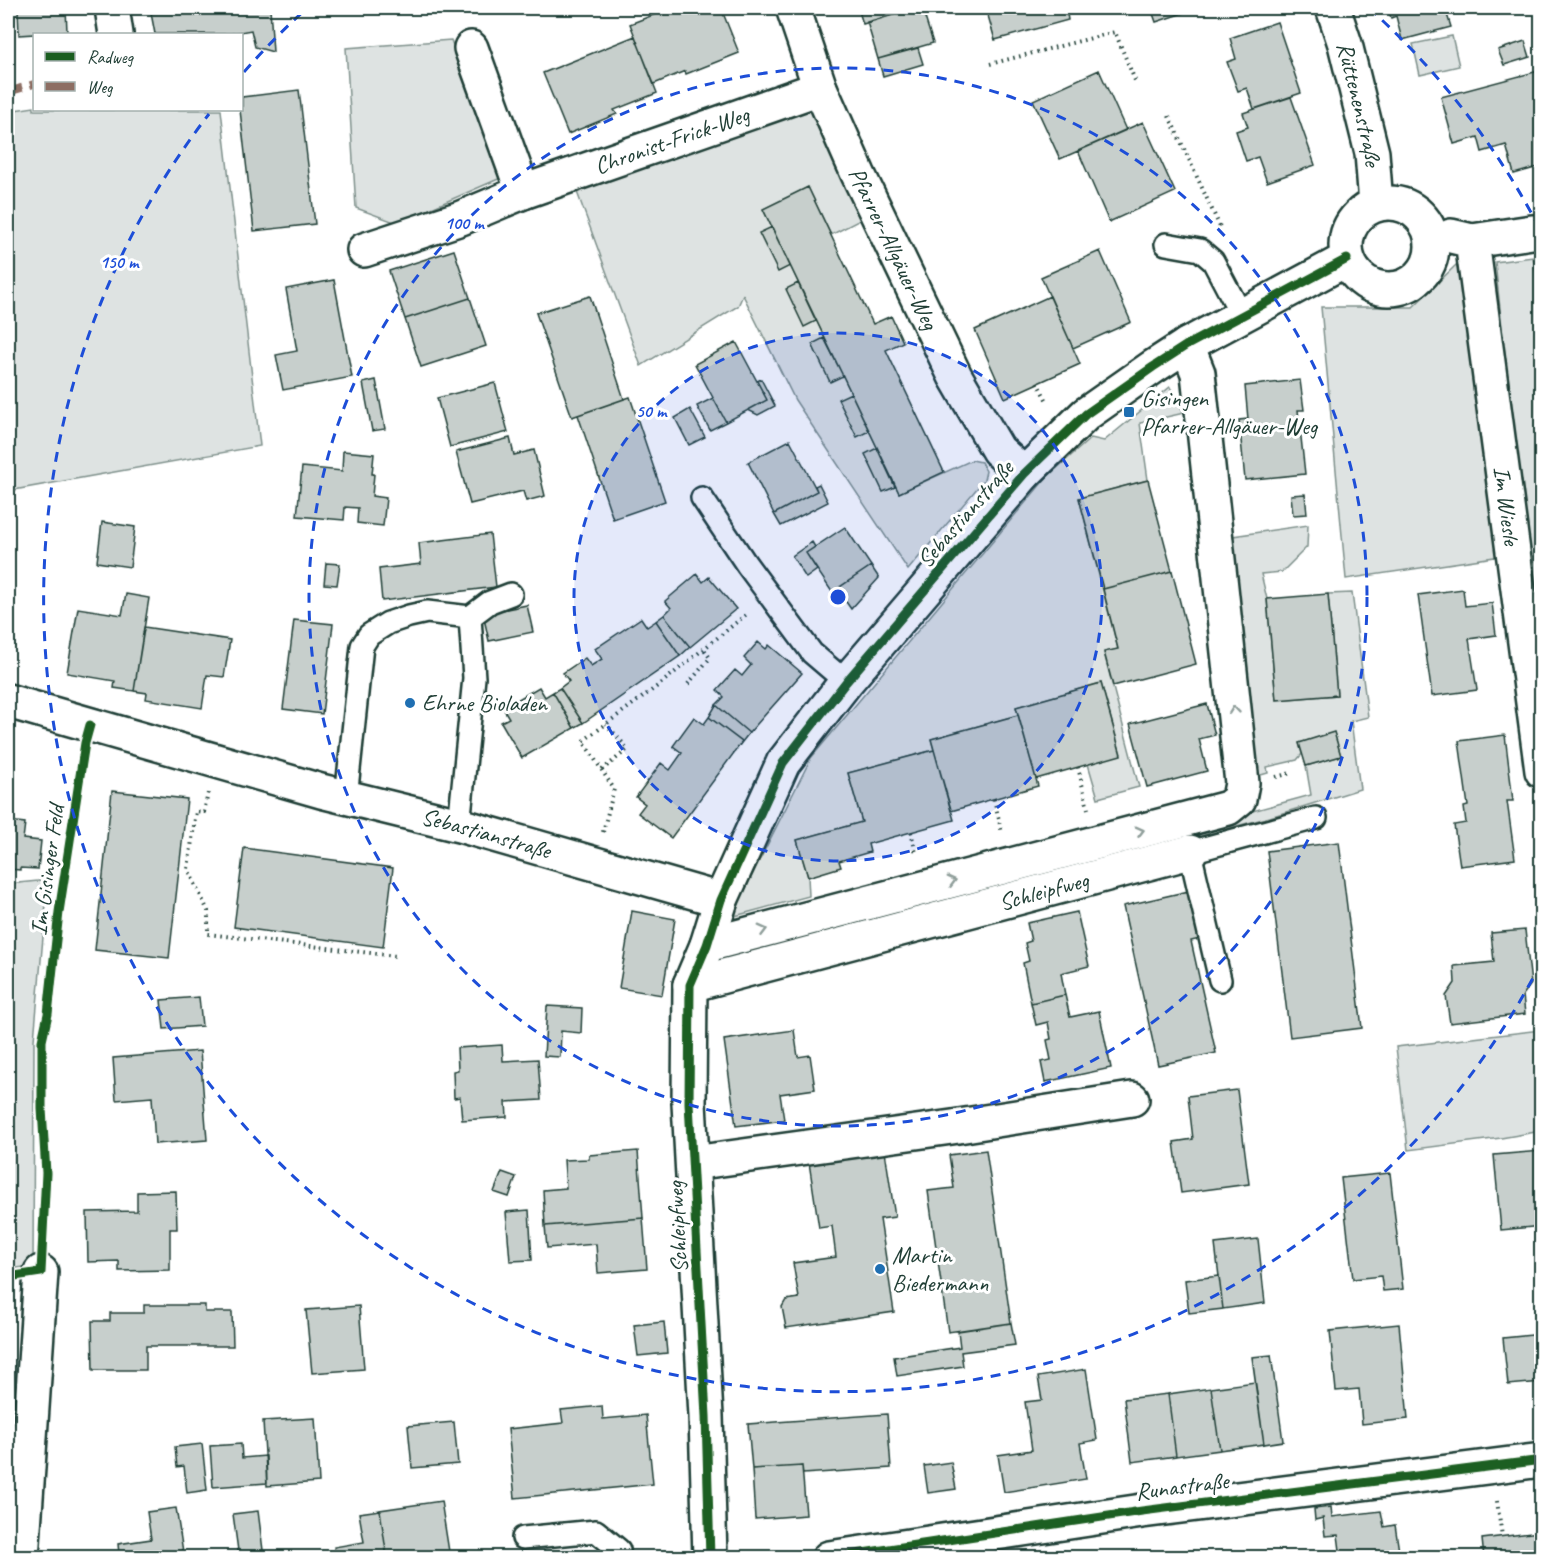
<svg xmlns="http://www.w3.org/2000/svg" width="1549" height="1565" font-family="Caveat,sans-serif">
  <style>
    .green { fill: #dee3e2; stroke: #7e908b; stroke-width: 1.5 }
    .building { fill: #c7cfcc; stroke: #1f3d34; stroke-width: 1.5 }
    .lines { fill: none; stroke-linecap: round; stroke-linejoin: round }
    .lane-casing { stroke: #1f3d34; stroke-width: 26 }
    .street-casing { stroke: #1f3d34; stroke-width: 38 }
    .path { stroke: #1f3d34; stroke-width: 4; stroke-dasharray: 1.5 4.5; stroke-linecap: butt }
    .lane { stroke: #fff; stroke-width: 21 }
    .street { stroke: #fff; stroke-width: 33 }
    .quiet { stroke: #8d6e63; stroke-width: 8; stroke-dasharray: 15 8; stroke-linecap: butt }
    .cycleway-casing { stroke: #fff; stroke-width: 13 }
    .cycleway { stroke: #1b5e20; stroke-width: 9 }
    .oneway { stroke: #8f9e9a }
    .ring { fill: none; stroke: #1d4ed8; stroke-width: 3; stroke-dasharray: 10 8 }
    .poi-dot { fill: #1f6fb2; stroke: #fff; stroke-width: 2 }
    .labels { text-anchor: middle; stroke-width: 6; stroke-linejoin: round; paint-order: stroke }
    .street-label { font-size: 24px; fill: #1f3d34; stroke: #fff }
    .poi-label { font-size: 24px; fill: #1f3d34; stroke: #fff; text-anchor: start }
    .centre { fill: #1d4ed8; stroke: #fff; stroke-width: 3 }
    .ring-label { font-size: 18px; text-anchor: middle; font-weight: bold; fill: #1d4ed8; stroke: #fff; stroke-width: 6; stroke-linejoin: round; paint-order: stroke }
  </style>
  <rect width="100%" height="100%" fill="#fff"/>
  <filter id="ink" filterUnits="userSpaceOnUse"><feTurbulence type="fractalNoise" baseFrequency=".0167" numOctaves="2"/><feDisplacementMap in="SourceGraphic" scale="12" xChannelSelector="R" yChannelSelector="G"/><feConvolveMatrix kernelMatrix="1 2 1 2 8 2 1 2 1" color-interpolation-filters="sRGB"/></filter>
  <g filter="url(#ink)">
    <path class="green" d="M1452 36 1459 66 1420 75 1413 44Z
      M451 40 503 177 397 223 356 208 346 48Z
      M798 102 817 110 866 217 831 235 808 187 763 209 899 493 972 460 981 462 986 471 984 480 908 570 795 400 743 295 738 306 641 366 577 192Z
      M34 107V110H221L260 446 8 491V111Z
      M1533 257 1541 301V675L1534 625 1495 262Z
      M1457 264 1501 556 1346 579 1321 307H1413Z
      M1170 387 1184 413 1140 423 1148 480 1079 498 1118 649 1104 653 1139 787 1098 798 1088 764 1121 754 1101 683 1016 707 1018 715 931 739 934 750 848 773 862 822 797 840 808 877 809 896 731 917 811 758 1047 477 1091 438 1104 441Z
      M1308 525 1307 547 1282 572 1261 574 1267 599 1276 700 1337 695 1328 594 1352 593 1368 717 1351 721 1360 789 1270 817 736 962 734 953 1311 795 1306 766 1341 756 1334 733 1299 743 1302 754 1297 760 1267 767 1268 773 1254 777 1250 739 1233 536Z
      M48 880 34 1040 33 1266 8 1269V884Z
      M1541 1030V1131L1501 1138 1408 1150 1396 1047Z"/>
    <path class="building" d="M18 8H66L67 32 19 35Z
      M178 8H213V9L220 8H270L273 52 255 47 251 30 229 34H155L151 13Z
      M671 8H721L739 53 686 74 685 71 654 84 630 24Z
      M858 8H916L863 24Z
      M916 8H922L933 43 878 59 867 22Z
      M1004 8H1092L1067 14 1068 20 995 40 987 12Z
      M1151 8H1181L1183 13 1156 22Z
      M1388 8H1445L1451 27 1402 40 1396 16 1391 18Z
      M1277 22 1301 93 1254 109 1247 88 1238 91 1227 62 1236 59 1230 38Z
      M635 36 657 93 614 110 617 114 568 134 543 73Z
      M1525 41 1530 57 1504 65 1498 50Z
      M918 48 923 64 883 76 878 59Z
      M1099 70 1126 130 1060 159 1033 100Z
      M1542 70V166L1514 174 1506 145 1482 152 1478 137 1454 144 1441 97Z
      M299 90 315 224 254 231 240 110H242V97Z
      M1291 97 1315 165 1267 182 1258 157 1246 161 1236 131 1248 127 1243 113Z
      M1143 122 1175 192 1109 222 1078 151Z
      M808 187 873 324 891 316 903 342 886 350 944 472 899 493 763 209Z
      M772 227 790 266 778 272 759 233Z
      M454 250 470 298 405 319 389 271Z
      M1100 251 1131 322 1073 348 1041 277Z
      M334 280 352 377 283 390 276 355 297 351 286 289Z
      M798 283 816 321 804 327 786 289Z
      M590 296 624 399 572 417 536 313Z
      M1050 296 1080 364 1005 398 975 330Z
      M470 298 486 346 421 367 405 319Z
      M824 338 843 376 830 382 812 344Z
      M736 342 767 400 726 422 695 364Z
      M761 379 775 406 758 415 748 410 767 400 757 381Z
      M376 380 385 429 372 431 363 383Z
      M1300 380 1304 410H1298L1305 474 1245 480 1239 420 1248 419 1245 386Z
      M495 383 508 432 450 447 437 398Z
      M851 393 869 431 857 437 838 399Z
      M630 397 665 501 613 519 578 415Z
      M713 398 726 422 710 430 697 406Z
      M690 409 705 437 689 445 675 418Z
      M510 438 514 455 534 450 545 496 526 501 523 491 470 504 456 452Z
      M790 440 817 491 774 514 748 462Z
      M877 448 895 487 883 492 865 454Z
      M343 451 374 454 372 474H374L372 496 386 498 383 526 357 523 358 508 345 507 344 520 297 516 302 467 342 471Z
      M1148 480 1172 571 1103 589 1079 498Z
      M819 484 828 502 781 526 774 514 817 491 815 486Z
      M1305 494 1307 514 1293 515 1291 495Z
      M102 522 135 527 130 567 97 562Z
      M845 527 871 566 832 592 806 553Z
      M490 534 496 587 382 601 379 569 421 564 419 543Z
      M812 542 815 547 806 553 817 570 806 578 792 556Z
      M326 563 340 564 337 585 324 584Z
      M871 566 879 578 851 609 837 589Z
      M1172 571 1196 664 1113 686 1104 652 1118 649 1103 589Z
      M697 574 703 582 709 577 736 609 690 647 664 615 671 608 665 601Z
      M1463 589 1465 606 1492 603 1496 635 1469 639 1477 690 1432 696 1418 595Z
      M126 594 149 598 134 691 114 688 115 681 67 673 78 608 122 615Z
      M1328 594 1337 695 1276 700 1267 599Z
      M527 605 533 632 489 641 483 614Z
      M664 615 690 647 680 656 656 621Z
      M641 618 647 627 656 621 680 656 583 723 560 688 569 681 563 673 585 658 591 666 602 659 595 649Z
      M294 620 333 624 322 714 283 709Z
      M144 627 230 640 224 677 207 675 202 708 146 699 147 693 134 691Z
      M758 642 766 649 769 645 802 673 749 733 716 705 724 697 717 690 735 670 742 676 751 665 744 658Z
      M1101 683 1121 755 1036 779 1016 707Z
      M539 687 545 697 553 692 574 728 522 758 501 722 509 718 503 708Z
      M560 688 583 723 574 728 553 692Z
      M1207 704 1215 735 1199 739 1207 771 1147 787 1130 724Z
      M716 705 749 733 742 742 709 717Z
      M1018 715 1038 786 951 811 931 739Z
      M694 717 704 724 709 717 742 742 671 838 638 813 645 804 636 797 661 763 670 770 682 753 673 746Z
      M1334 732 1341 756 1306 766 1299 743Z
      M1505 735 1513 801H1507L1515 859 1460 866 1454 825 1466 823 1464 807 1468 806 1459 741Z
      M934 750 954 820 868 844 870 852 839 861 841 867 808 877 797 840 862 822 848 773Z
      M112 791 187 799 169 958 95 950Z
      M8 821 25 823 23 839 41 841 38 869 20 868V870L8 869Z
      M1339 842 1362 1028 1290 1037 1267 851Z
      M244 848 393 868 383 947 234 927Z
      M1189 891 1200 939 1191 941 1216 1053 1158 1065 1123 906Z
      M632 911 675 919 662 995 619 988Z
      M1077 912 1089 966 1061 973 1065 995 1031 1003 1023 963 1029 961 1025 943 1031 941 1027 923Z
      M1525 930 1531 984 1523 995 1525 1014 1450 1023 1446 996 1455 983 1454 966 1494 962 1491 933Z
      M1065 995 1070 1017 1099 1011 1111 1068 1045 1082 1041 1062 1051 1060 1047 1040 1051 1039 1048 1022 1036 1025 1031 1003Z
      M199 997 202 1026 164 1029 161 1000Z
      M547 1006 582 1008 581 1033 561 1031 560 1057 544 1056Z
      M794 1030 798 1057 810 1055 815 1089 780 1094 784 1120 736 1126 724 1040Z
      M502 1045 503 1061 538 1059 541 1100 506 1102 507 1117 462 1120 460 1097 454 1098 453 1071 458 1070 457 1048Z
      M200 1051 207 1140 155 1144 152 1097 116 1100 113 1058Z
      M1237 1090 1249 1184 1181 1193 1174 1142 1193 1139 1188 1096Z
      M884 1145 895 1217 880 1219 894 1312 786 1328 782 1307 786 1300 799 1298 793 1263 836 1257 832 1226 819 1228 808 1156Z
      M986 1150 1011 1323 948 1332 928 1191 954 1188 949 1155Z
      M638 1151 643 1218 545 1226 543 1190 566 1188 564 1160 589 1159V1155Z
      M1542 1151V1226L1501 1230 1494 1155Z
      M502 1172 516 1177 509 1197 494 1192Z
      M1390 1173 1403 1289 1383 1291 1381 1276 1353 1279 1341 1178Z
      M176 1191 177 1229H170V1270L119 1271V1261L88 1262 87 1212 137 1211V1192Z
      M529 1210 532 1260 510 1261 506 1212Z
      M643 1218 647 1269 598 1273 596 1244 547 1248 545 1226Z
      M1258 1239 1265 1303 1223 1309 1215 1244Z
      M1219 1276 1223 1309 1189 1313 1185 1280Z
      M144 1305H205V1312H232L233 1346H146V1370H93L92 1321H110V1313H144Z
      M359 1306 364 1369 312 1373 306 1310Z
      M664 1322 667 1353 638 1356 634 1325Z
      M1011 1323 1015 1345 961 1352 963 1366 897 1376 894 1357 960 1347 958 1331Z
      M1399 1324 1408 1419 1362 1424 1359 1389 1336 1391 1330 1331Z
      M1542 1334V1382L1508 1385 1503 1338Z
      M1271 1355 1283 1441 1264 1444 1252 1357Z
      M1086 1369 1097 1440 1080 1443 1086 1479 1004 1492 998 1455 1032 1450 1025 1402 1042 1400 1038 1377Z
      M1255 1382 1264 1444 1220 1450 1211 1388Z
      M1211 1388 1220 1450 1176 1456 1168 1394Z
      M1168 1394 1176 1456 1132 1462 1124 1399Z
      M602 1406 603 1419 646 1415 653 1484 515 1498 508 1429 563 1423 561 1410Z
      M887 1414 891 1468 803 1474 802 1466 752 1469 748 1424Z
      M315 1418 319 1482 267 1486 263 1421Z
      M454 1422 458 1464 412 1468 408 1426Z
      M202 1444 207 1490 187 1493 184 1466 177 1467 175 1447Z
      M241 1444 242 1458 266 1456 267 1483 213 1487 210 1446Z
      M951 1462 956 1489 928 1493 924 1466Z
      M802 1466 806 1515 755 1519 752 1469Z
      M441 1501 450 1558H387L380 1510Z
      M1331 1507 1332 1517 1381 1511 1384 1527 1395 1525 1400 1558H1341L1338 1535 1325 1536 1323 1518 1315 1520 1314 1509Z
      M176 1508 184 1558H98L119 1554 118 1544 151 1539 147 1512Z
      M380 1510 387 1558H336L334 1547 364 1542 359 1513Z
      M258 1511 264 1558H239L233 1514Z
      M1539 1532 1542 1558H1484L1482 1539Z"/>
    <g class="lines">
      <g class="lane-casing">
        <path id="lane" d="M1166 244 1200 250 1213 261 1242 316
          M702 498 747 565 812 653 846 682
          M470 617 490 602 511 594
          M346 798 362 646 369 635 388 623 409 616 427 612 470 617 474 678 459 825
          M1220 980 1190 852 1316 818
          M523 1538 596 1531 619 1550 620 1558"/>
      </g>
      <g class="street-casing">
        <g id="street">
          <path d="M112 8 116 34"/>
          <path id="s1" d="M793 8 820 88 858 174 955 376 998 450 1024 474"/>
          <path id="s2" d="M1333 8 1345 44 1372 153 1376 204"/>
          <path d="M471 48 523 192"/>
          <circle cx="1389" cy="246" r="43"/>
          <path d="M1451 236 1472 241 1532 232H1542"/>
          <path id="s3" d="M1472 241 1542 771"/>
          <path id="s4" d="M364 250 461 218 523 192 820 88"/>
          <path id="s5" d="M8 701 321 791 459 825 721 900"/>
          <path d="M707 945 1228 808 1239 799 1242 783 1198 373 1187 345"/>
          <path id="s6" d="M690 985 1190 852"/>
          <path d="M693 1163 952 1127 1132 1099"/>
          <path d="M22 1558 41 1272"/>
          <path d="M710 1558 706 1416 689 1103 690 985 707 945 721 900 783 763 846 682 1024 474 1086 414 1153 367 1187 345 1347 259"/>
          <path d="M829 1558 1142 1511 1542 1460"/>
        </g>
      </g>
      <path class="path" d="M990 64 1115 32 1136 83
        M1169 116 1220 227
        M1037 382 1048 403
        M688 684 710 658 704 649
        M1078 767 1088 809
        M602 770 628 749 606 724
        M1276 777 1291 773
        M208 793 204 812 196 811 188 869 208 911V934L396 956
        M994 799 1002 833
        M603 832 614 789 583 741 659 685 748 613
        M911 832 916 853
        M1497 1501 1502 1536"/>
      <use href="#lane" class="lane"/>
      <use href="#street" class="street"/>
      <path class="quiet" d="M8 92 34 84"/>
      <g class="cycleway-casing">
        <path id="cycleway" d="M8 1277 41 1272 46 1173 42 1109V1041L48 1014 59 912 85 743 90 725
          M710 1558 706 1416 689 1103 690 985 707 945 721 900 783 763 846 682 1024 474 1086 414 1153 367 1187 345 1347 259
          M829 1558 1142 1511 1542 1460"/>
      </g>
      <use href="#cycleway" class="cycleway"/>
    </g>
    <defs><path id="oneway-chevron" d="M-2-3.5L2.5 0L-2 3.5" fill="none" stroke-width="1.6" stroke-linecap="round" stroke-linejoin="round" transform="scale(1.5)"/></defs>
    <g class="oneway">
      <use href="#oneway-chevron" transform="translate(1234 710) rotate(-96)"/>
      <use href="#oneway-chevron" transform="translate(1140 831) rotate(-15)"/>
      <use href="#oneway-chevron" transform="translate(952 881) rotate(-15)"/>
      <use href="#oneway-chevron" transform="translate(763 930) rotate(-15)"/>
    </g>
  </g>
  <circle cx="838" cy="597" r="264" fill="#1d4ed8" fill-opacity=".12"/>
  <g class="ring">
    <circle cx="838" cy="597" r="264"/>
    <circle cx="838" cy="597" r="529"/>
    <path d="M1541 963A793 793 0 1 1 209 114M244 72A793 793 0 0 1 307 8M1369 8A793 793 0 0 1 1541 231"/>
  </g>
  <g class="poi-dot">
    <rect x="1123" y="406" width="12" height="12" rx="3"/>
    <circle cx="410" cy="703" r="6"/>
    <circle cx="880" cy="1269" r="6"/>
  </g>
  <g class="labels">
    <g class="street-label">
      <text dy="8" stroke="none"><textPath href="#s2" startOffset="100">Rüttenenstraße</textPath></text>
      <text dy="8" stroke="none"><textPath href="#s4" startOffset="327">Chronist-Frick-Weg</textPath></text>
      <text dy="8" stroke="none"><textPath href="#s1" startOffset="261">Pfarrer-Allgäuer-Weg</textPath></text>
      <text dy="8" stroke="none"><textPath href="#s3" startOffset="267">Im Wiesle</textPath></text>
      <text transform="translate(965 514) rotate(-49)" y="8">Sebastianstraße</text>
      <text dy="8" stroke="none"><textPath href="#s5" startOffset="496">Sebastianstraße</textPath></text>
      <text transform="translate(47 870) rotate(-82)" y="8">Im Gisinger Feld</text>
      <text dy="8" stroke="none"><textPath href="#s6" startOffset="366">Schleipfweg</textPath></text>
      <text transform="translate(677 1227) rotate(-93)" y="8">Schleipfweg</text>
      <text transform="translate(1182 1486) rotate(-7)" y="8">Runastraße</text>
    </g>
    <g class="poi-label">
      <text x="1141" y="406">Gisingen<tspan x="1141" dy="28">Pfarrer-Allgäuer-Weg</tspan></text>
      <text x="422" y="711">Ehrne Bioladen</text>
      <text x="892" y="1263">Martin<tspan x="892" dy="28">Biedermann</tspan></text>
    </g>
  </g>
  <circle cx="838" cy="597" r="9" class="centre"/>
  <g class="ring-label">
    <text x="464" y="229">100 m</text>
    <text x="119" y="268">150 m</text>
    <text x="651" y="417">50 m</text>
  </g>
  <rect width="1549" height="1565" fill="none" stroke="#fff" stroke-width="30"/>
  <rect x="15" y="15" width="1519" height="1535" fill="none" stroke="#1f3d34" stroke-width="2" filter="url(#ink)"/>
  <rect x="33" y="33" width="210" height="78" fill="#ffffff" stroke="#a5b1ae" stroke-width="1.5"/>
  <rect x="45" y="52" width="30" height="9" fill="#1b5e20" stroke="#a5b1ae" stroke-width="1.5"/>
  <text x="87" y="63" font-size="18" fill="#1f3d34">Radweg</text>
  <rect x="45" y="82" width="30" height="9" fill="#8d6e63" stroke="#a5b1ae" stroke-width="1.5"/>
  <text x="87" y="93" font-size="18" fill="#1f3d34">Weg</text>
</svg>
